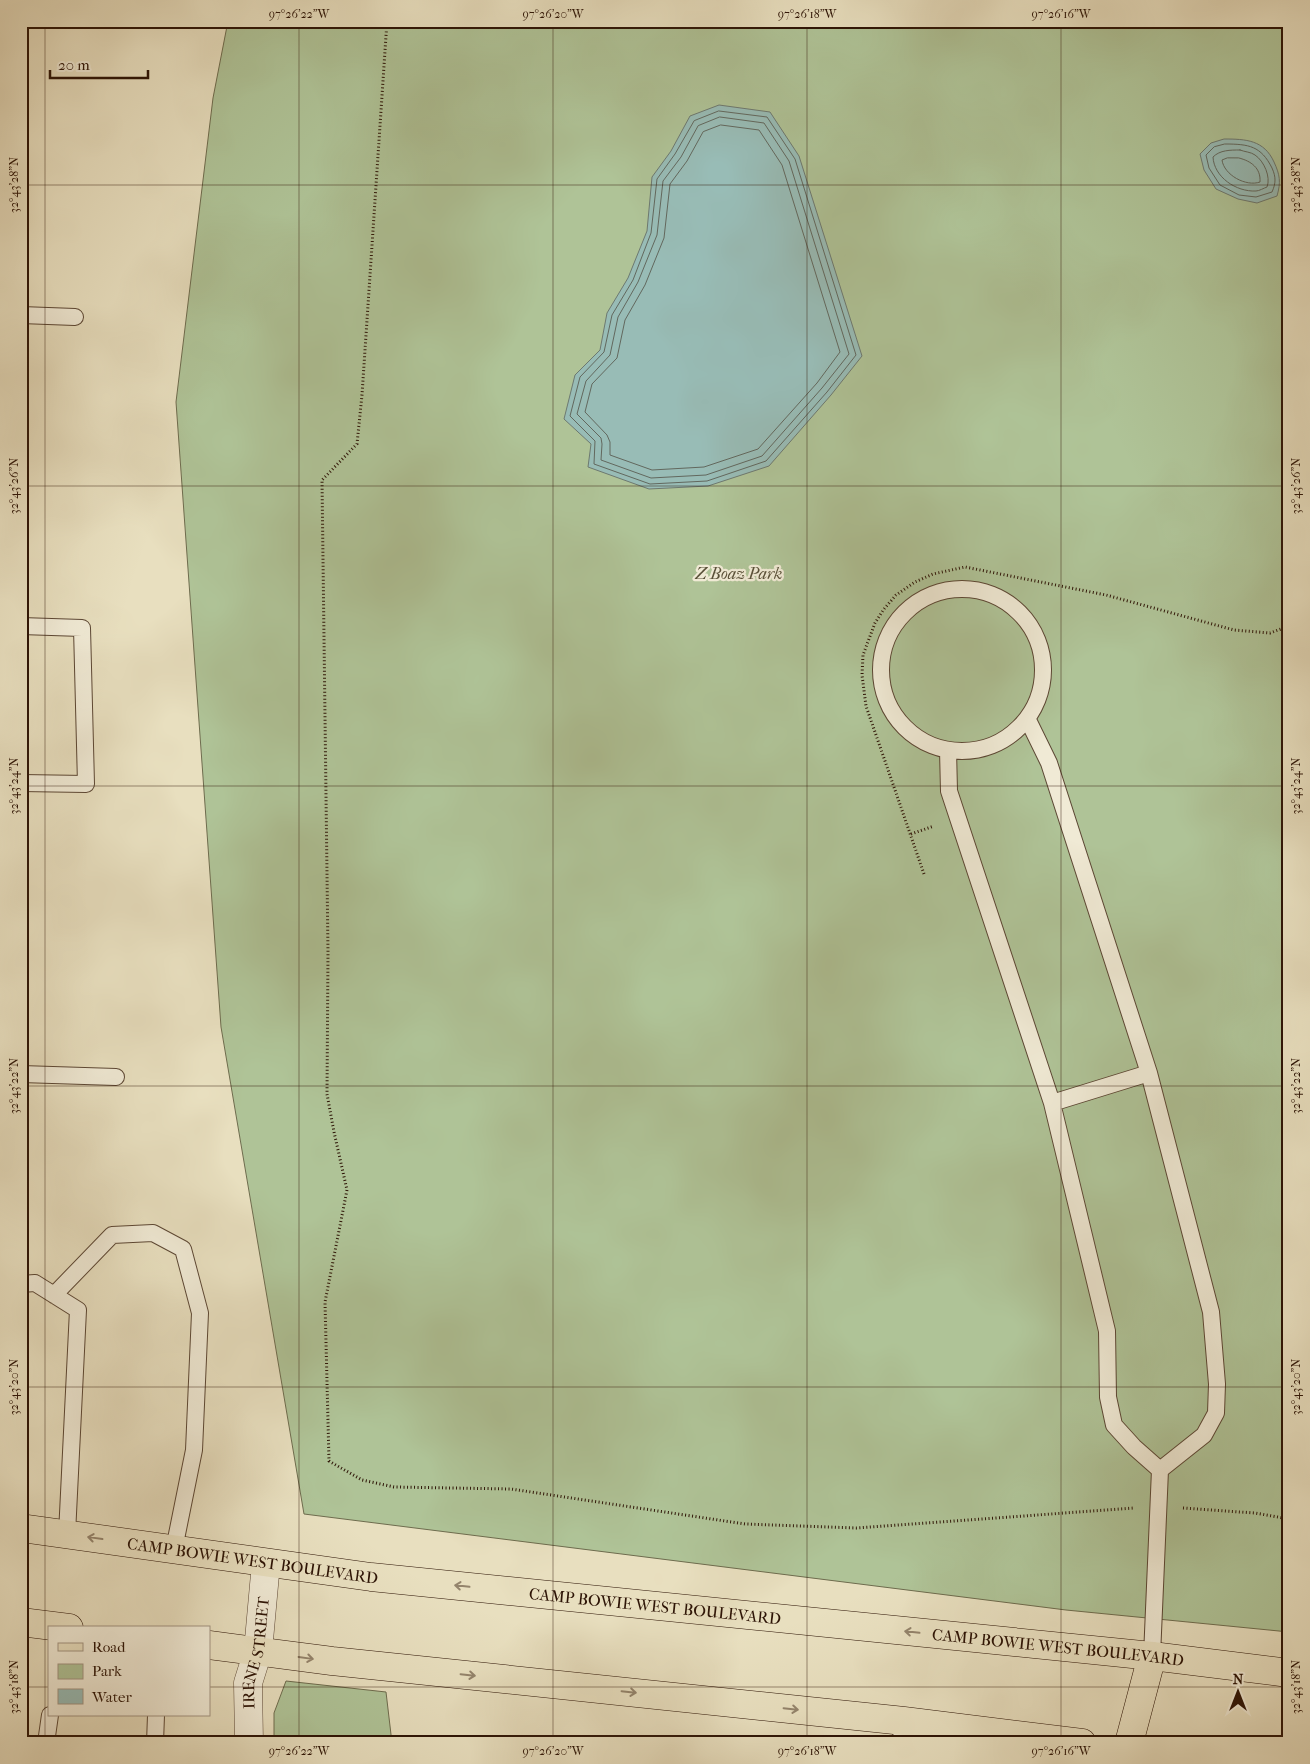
<svg xmlns="http://www.w3.org/2000/svg" width="1310" height="1764" font-family="'IM FELL French Canon',serif">
  <style>
    .green { fill: #afc397; stroke: #6e6c4e }
    .water { fill: #98bcb6; stroke: #6d7970 }
    .lines { fill: none; stroke-linecap: round; stroke-linejoin: round }
    .shore { stroke: #62685e; stroke-width: 1 }
    .service-casing { stroke: #5c4734; stroke-width: 18 }
    .minor-casing { stroke: #5c4734; stroke-width: 29 }
    .primary-casing { stroke: #2d1406; stroke-width: 29 }
    .path { stroke: #2d1406; stroke-width: 3; stroke-dasharray: 1 2.5; stroke-linecap: butt }
    .service { stroke: #f0ead5; stroke-width: 16 }
    .minor { stroke: #f0ead5; stroke-width: 28 }
    .primary { stroke: #e8dfbf; stroke-width: 28 }
    .oneway { stroke: #94846c }
    .ticks { fill: none; stroke: #2d1406; stroke-width: 1; stroke-opacity: 0.45 }
    .labels { text-anchor: middle; stroke-width: 4.5; stroke-linejoin: round; paint-order: stroke }
    .park-label { font-size: 16px; font-style: italic; fill: #5a5139; stroke: #f0ead5 }
    .street-label { font-size: 16px; fill: #2d1406; stroke: #f0ead5 }
    .neatline { fill: none; stroke: #2d1406; stroke-width: 2 }
    .ticks-label { font-size: 12px; text-anchor: middle; fill: #2d1406 }
  </style>
  <rect width="100%" height="100%" fill="#e8dfbf"/>
  <filter id="stains"><feTurbulence type="fractalNoise" baseFrequency=".004" numOctaves="4"/><feColorMatrix values="0 0 0 0 .2 0 0 0 0 .09 0 0 0 0 .02 0 0 0 .5 -.17"/></filter>
  <radialGradient id="worn" r=".72"><stop offset=".6" stop-color="#630" stop-opacity="0"/><stop offset="1" stop-color="#630" stop-opacity=".3"/></radialGradient>
  <path class="green" d="M228 21H1289V1632L1066 1610 304 1514 221 1027 176 402 213 98Z
    M286 1681 386 1692 392 1743H274V1713Z"/>
  <path class="water" d="M719 105 770 112 799 156 862 356 831 395 769 466 708 486 649 489 588 467 591 444 564 419 575 375 600 350 607 313 628 278 647 231 652 177 671 151 690 116Z
    M1224 139C1246 139 1264 140 1274 162 1280 175 1281 182 1277 196L1257 203 1238 199 1216 189 1204 170 1200 154 1211 143Z"/>
  <g class="lines">
    <path class="shore" d="M719 111 767 117 795 159 856 355 827 392 766 461 707 481 650 484 594 464 595 441 570 416 580 377 604 352 612 315 633 280 651 233 657 179 675 154 694 121Z
      M720 117 764 123 789 161 849 354 822 388 762 456 706 475 651 478 601 460 602 444 601 438 577 414 586 381 610 355 618 317 638 282 657 235 663 181 681 157 698 126Z
      M721 125 759 130 782 165 840 352 817 383 758 449 704 467 652 470 610 455V442L607 435 585 412 592 384 617 358 625 320 645 285 664 238 670 184 687 161 703 132Z
      M1225 144C1249 144 1261 146 1272 168 1276 177 1276 183 1272 192L1256 197 1239 195 1220 185 1209 168 1206 155 1214 147Z
      M1240 150C1245 152 1251 152 1255 155 1264 161 1271 177 1267 187 1264 188 1259 191 1256 191 1236 192 1214 177 1213 157 1220 150 1230 150 1240 150Z
      M1239 158C1251 161 1261 168 1260 182 1246 187 1224 175 1222 160L1227 158Z"/>
    <g class="service-casing">
      <path id="service" d="M21 315 75 317
        M881 670a81 81 0 1 1 162 0a81 81 0 1 1-162 0Z
        M21 626 82 628 86 784 21 783
        M1028 720 1049 763 1149 1073 1211 1312 1217 1384 1216 1413 1204 1435 1160 1470
        M948 750 949 791 1052 1103 1107 1331 1108 1397 1114 1425 1134 1447 1160 1470 1152 1656
        M21 1074 116 1077
        M1052 1103 1149 1073
        M21 1284 35 1283 78 1310 67 1534
        M54 1295 112 1235 153 1233 183 1249 200 1313 194 1450 174 1549
        M46 1743 50 1715
        M155 1743 156 1715
        M900 1743 904 1721"/>
    </g>
    <g class="minor-casing">
      <g id="minor">
        <path id="s1" d="M249 1743 248 1683 258 1651 266 1563"/>
      </g>
    </g>
    <g class="primary-casing">
      <g id="primary">
        <path id="s2" d="M21 1528 371 1577 1152 1656 1289 1673"/>
        <path d="M21 1622 69 1628"/>
        <path d="M209 1645 332 1661 904 1721 1082 1743"/>
        <path d="M1129 1743 1152 1656"/>
      </g>
    </g>
    <path class="path" d="M387 21 362 395 357 444 322 480 328 952 327 1094 334 1132 347 1190 325 1302 329 1461 362 1480 394 1487 511 1489 745 1524 856 1528 1134 1508
      M911 834 934 826
      M924 874 866 706 862 675 863 655 875 623 884 609 896 595 915 582 933 574 965 567 1106 595 1234 630 1270 633 1289 626
      M1183 1508 1255 1513 1289 1519"/>
    <use href="#service" class="service"/>
    <use href="#minor" class="minor"/>
    <use href="#primary" class="primary"/>
  </g>
  <defs><path id="oneway-shaft" d="M-6 0H5M1.5-3L5.5 0L1.5 3" fill="none" stroke-width="1.6" stroke-linecap="round" stroke-linejoin="round" transform="scale(1.25)"/></defs>
  <g class="oneway">
    <use href="#oneway-shaft" transform="translate(95 1538) rotate(-172)"/>
    <use href="#oneway-shaft" transform="translate(462 1586) rotate(-174)"/>
    <use href="#oneway-shaft" transform="translate(912 1632) rotate(-174)"/>
    <use href="#oneway-shaft" transform="translate(306 1658) rotate(8)"/>
    <use href="#oneway-shaft" transform="translate(468 1675) rotate(6)"/>
    <use href="#oneway-shaft" transform="translate(629 1692) rotate(6)"/>
    <use href="#oneway-shaft" transform="translate(791 1709) rotate(6)"/>
  </g>
  <path class="ticks" d="M45 21V1743M299 21V1743M553 21V1743M807 21V1743M1061 21V1743M21 185H1289M21 486H1289M21 786H1289M21 1086H1289M21 1387H1289M21 1687H49M209 1687H1289"/>
  <g class="labels">
    <g class="park-label">
      <text x="739" y="579">Z Boaz Park</text>
    </g>
    <g class="street-label">
      <text dy="6" stroke="none"><textPath href="#s2" startOffset="234">CAMP BOWIE WEST BOULEVARD</textPath></text>
      <text dy="6" stroke="none"><textPath href="#s2" startOffset="639">CAMP BOWIE WEST BOULEVARD</textPath></text>
      <text dy="6" stroke="none"><textPath href="#s2" startOffset="1044">CAMP BOWIE WEST BOULEVARD</textPath></text>
      <text dy="6" stroke="none"><textPath href="#s1" startOffset="91">IRENE STREET</textPath></text>
    </g>
  </g>
  <rect width="1310" height="1764" fill="none" stroke="#e8dfbf" stroke-width="55"/>
  <rect x="48" y="1626" width="162" height="90" fill="#f0ead5" stroke="#a29482"/>
  <rect x="58" y="1643" width="25" height="8" fill="#e8dfbf" stroke="#a29482"/>
  <text x="92" y="1652" font-size="15" fill="#2d1406">Road</text>
  <rect x="58" y="1664" width="25" height="15" fill="#afc397" stroke="#a29482"/>
  <text x="92" y="1676" font-size="15" fill="#2d1406">Park</text>
  <rect x="58" y="1689" width="25" height="15" fill="#98bcb6" stroke="#a29482"/>
  <text x="92" y="1702" font-size="15" fill="#2d1406">Water</text>
  <g transform="translate(1238 1692)" stroke="#f0ead5" stroke-width="4" paint-order="stroke">
  <path d="M0-4L9 19L0 12L-9 19Z" fill="#2d1406"/>
  <text y="-8" font-size="14" font-weight="bold" text-anchor="middle" fill="#2d1406">N</text>
  </g>
  <path d="M50 70v8h98v-8" fill="none" stroke="#2d1406" stroke-width="2.5"/>
  <text x="58" y="70" font-size="15" fill="#2d1406" stroke="#f0ead5" stroke-width="4" paint-order="stroke">20 m</text>
  <rect x="28" y="28" width="1254" height="1708" class="neatline"/>
  <g class="ticks-label">
    <text x="299" y="18">97°26'22"W</text>
    <text x="553" y="18">97°26'20"W</text>
    <text x="807" y="18">97°26'18"W</text>
    <text x="1061" y="18">97°26'16"W</text>
    <text transform="translate(14 185) rotate(-90)" y="4">32°43'28"N</text>
    <text transform="translate(1296 185) rotate(-90)" y="4">32°43'28"N</text>
    <text transform="translate(14 486) rotate(-90)" y="4">32°43'26"N</text>
    <text transform="translate(1296 486) rotate(-90)" y="4">32°43'26"N</text>
    <text transform="translate(14 786) rotate(-90)" y="4">32°43'24"N</text>
    <text transform="translate(1296 786) rotate(-90)" y="4">32°43'24"N</text>
    <text transform="translate(14 1086) rotate(-90)" y="4">32°43'22"N</text>
    <text transform="translate(1296 1086) rotate(-90)" y="4">32°43'22"N</text>
    <text transform="translate(14 1387) rotate(-90)" y="4">32°43'20"N</text>
    <text transform="translate(1296 1387) rotate(-90)" y="4">32°43'20"N</text>
    <text transform="translate(14 1687) rotate(-90)" y="4">32°43'18"N</text>
    <text transform="translate(1296 1687) rotate(-90)" y="4">32°43'18"N</text>
    <text x="299" y="1755">97°26'22"W</text>
    <text x="553" y="1755">97°26'20"W</text>
    <text x="807" y="1755">97°26'18"W</text>
    <text x="1061" y="1755">97°26'16"W</text>
  </g>
  <rect width="100%" height="100%" filter="url(#stains)"/>
  <rect width="100%" height="100%" fill="url(#worn)"/>
</svg>
